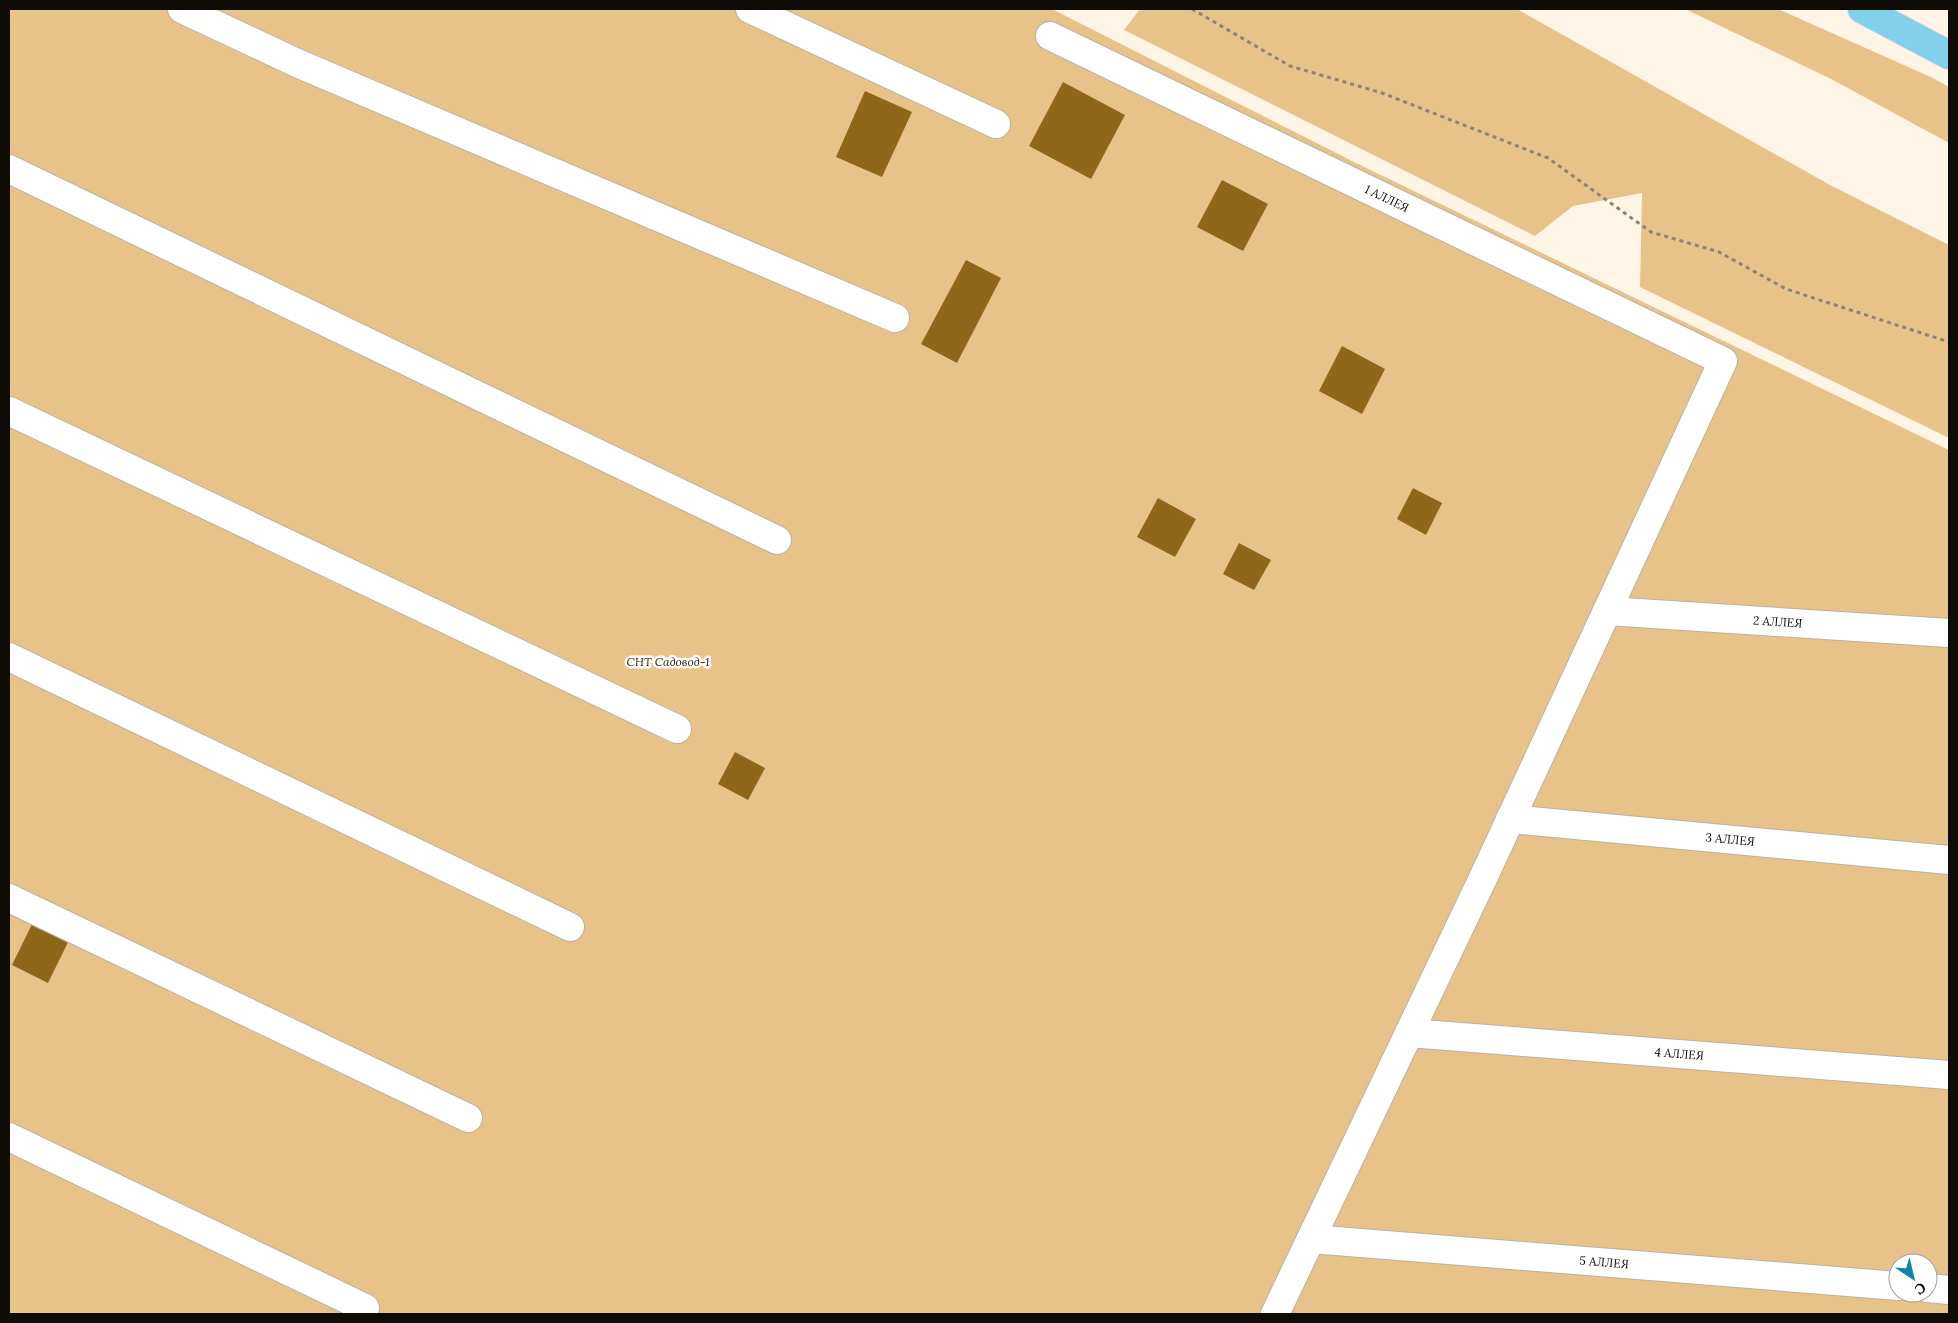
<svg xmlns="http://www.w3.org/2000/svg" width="1958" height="1323" font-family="Lora,serif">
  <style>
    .green { fill: #e7c389; fill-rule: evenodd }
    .building { fill: #90671a }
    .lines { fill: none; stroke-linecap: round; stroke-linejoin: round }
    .minor-casing { stroke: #bbb1a1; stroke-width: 30 }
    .major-casing { stroke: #d9d8d7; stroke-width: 30 }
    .path { stroke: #8a837a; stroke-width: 3; stroke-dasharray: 4 4; stroke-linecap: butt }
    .minor { stroke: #fff; stroke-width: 28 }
    .major { stroke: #83d0ed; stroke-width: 28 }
    .labels { text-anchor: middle; stroke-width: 5; stroke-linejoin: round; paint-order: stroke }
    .street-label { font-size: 12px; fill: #0f0b06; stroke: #fff }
    .park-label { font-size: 12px; font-style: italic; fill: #382606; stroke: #fff }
  </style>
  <rect width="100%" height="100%" fill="#fef5e7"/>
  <path class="green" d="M9 9H1052L1356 163 1949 450V1314H9ZM1898 1263H1928V1293H1898Z
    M1140 9H1517L1830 185 1949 245V438L1640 287 1642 193 1573 206 1535 236 1124 30Z
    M1685 9H1778L1933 78 1949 87V143L1833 80Z"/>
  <path class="building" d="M1063 82 1125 115 1091 179 1029 146Z
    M865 91 912 112 882 177 836 157Z
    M1222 180 1268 204 1243 251 1197 227Z
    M966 260 1001 278 957 363 921 344Z
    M1342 346 1385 369 1362 414 1319 391Z
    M1413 488 1442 503 1426 535 1397 519Z
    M1158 498 1196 519 1175 557 1137 537Z
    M1239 543 1271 560 1254 590 1223 574Z
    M735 752 765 768 748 800 718 784Z
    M36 916 72 934 48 983 12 965Z"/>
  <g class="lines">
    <g class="minor-casing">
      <g id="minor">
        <path d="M182 9 297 63 895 318"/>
        <path d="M750 9 996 124"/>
        <path id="s1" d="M1050 36 1723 361 1484 876 1275 1314"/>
        <path d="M9 169 777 540"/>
        <path d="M9 411 677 729"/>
        <path id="s2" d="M1607 611 1949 633"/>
        <path d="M9 657 570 927"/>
        <path id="s3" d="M1510 819 1949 860"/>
        <path d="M9 898 468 1118"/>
        <path id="s4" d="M1409 1033 1949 1075"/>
        <path d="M9 1137 365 1308"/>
        <path id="s5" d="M1311 1239 1898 1286"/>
        <path d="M1928 1288 1949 1290"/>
      </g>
    </g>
    <g class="major-casing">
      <path id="major" d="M1862 9 1949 55"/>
    </g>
    <path class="path" d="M1192 9 1290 66 1382 93 1548 158 1651 232 1719 252 1786 289 1949 342"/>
    <use href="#minor" class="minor"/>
    <use href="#major" class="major"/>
  </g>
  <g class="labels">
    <g class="street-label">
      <text dy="4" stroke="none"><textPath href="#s1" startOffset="374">1 АЛЛЕЯ</textPath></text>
      <text dy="4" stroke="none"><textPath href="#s2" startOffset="171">2 АЛЛЕЯ</textPath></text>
      <text dy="4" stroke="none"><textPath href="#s3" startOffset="221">3 АЛЛЕЯ</textPath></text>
      <text dy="4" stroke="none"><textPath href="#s4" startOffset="271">4 АЛЛЕЯ</textPath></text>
      <text dy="4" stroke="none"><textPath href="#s5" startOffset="294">5 АЛЛЕЯ</textPath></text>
    </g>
    <g class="park-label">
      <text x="668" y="666">СНТ Садовод-1</text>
    </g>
  </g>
  <rect width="1958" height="1323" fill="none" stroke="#0f0b06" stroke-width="20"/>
  <g transform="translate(1913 1278) rotate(145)"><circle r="24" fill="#ffffff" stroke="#9f9d9b"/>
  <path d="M0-4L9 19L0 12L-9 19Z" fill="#1182a9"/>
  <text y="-8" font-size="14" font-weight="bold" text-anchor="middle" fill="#0f0b06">С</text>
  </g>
</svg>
